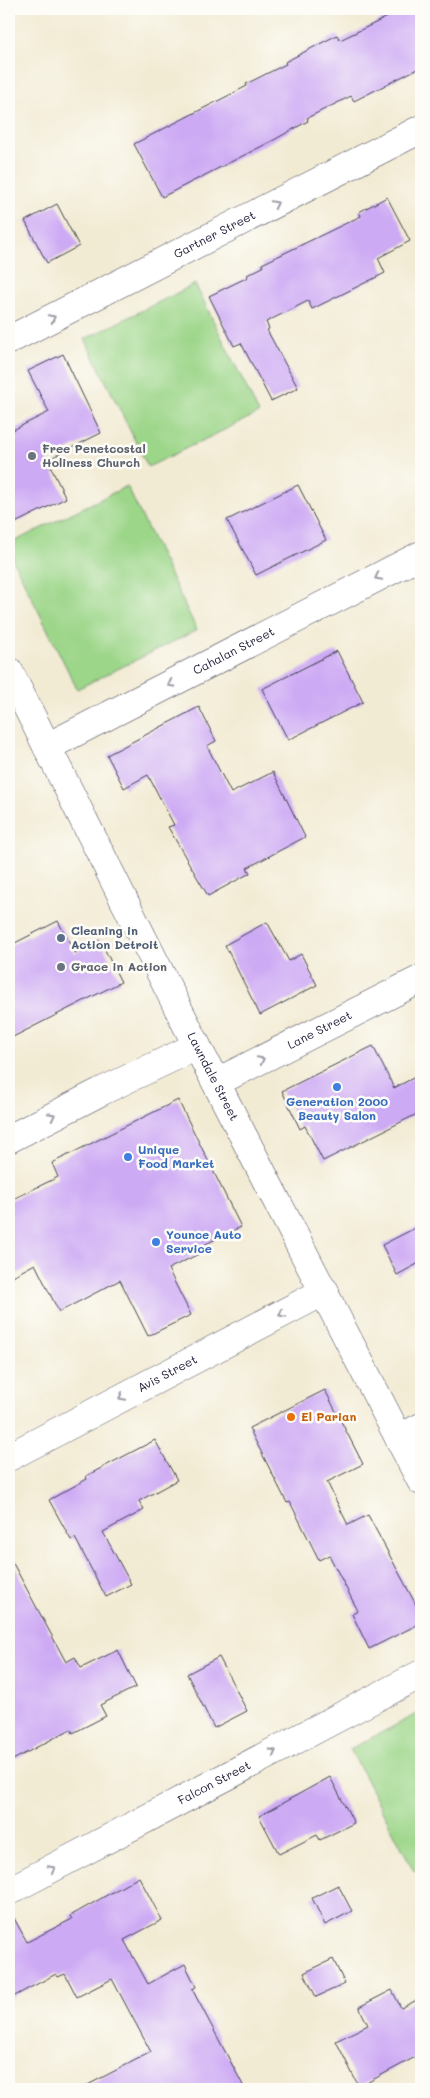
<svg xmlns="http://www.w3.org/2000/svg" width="430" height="2098" font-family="Mali,sans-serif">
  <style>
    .green { fill: #9cd689; stroke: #5f7c62 }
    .building { fill: #cdaaf4 }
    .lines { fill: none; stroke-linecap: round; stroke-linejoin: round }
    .minor-casing { stroke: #414052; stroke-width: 29 }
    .minor { stroke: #fff; stroke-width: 28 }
    .oneway { stroke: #9c9ca7 }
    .worship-dot { fill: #6b7280; stroke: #fdfcf7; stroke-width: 2 }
    .service-dot { fill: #5c6f8a; stroke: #fdfcf7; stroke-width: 2 }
    .shop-dot { fill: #3f7fe0; stroke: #fdfcf7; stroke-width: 2 }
    .food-dot { fill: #e8710a; stroke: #fdfcf7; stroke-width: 2 }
    .labels { text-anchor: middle; stroke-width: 5; stroke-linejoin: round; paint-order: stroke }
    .street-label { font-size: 12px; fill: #22223b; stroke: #fdfcf7 }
    .worship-label { font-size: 12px; font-weight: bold; fill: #5b616d; stroke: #fdfcf7; text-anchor: start }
    .service-label { font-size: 12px; font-weight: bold; fill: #4e5e75; stroke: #fdfcf7; text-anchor: start }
    .shop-label { font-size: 12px; font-weight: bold; fill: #366cbe; stroke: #fdfcf7; text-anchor: start }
    .food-label { font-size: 12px; font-weight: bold; fill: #c56008; stroke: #fdfcf7; text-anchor: start }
  </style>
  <rect width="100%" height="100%" fill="#fdfcf7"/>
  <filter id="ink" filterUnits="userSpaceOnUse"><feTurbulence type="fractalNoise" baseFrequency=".02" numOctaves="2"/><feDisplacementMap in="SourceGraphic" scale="10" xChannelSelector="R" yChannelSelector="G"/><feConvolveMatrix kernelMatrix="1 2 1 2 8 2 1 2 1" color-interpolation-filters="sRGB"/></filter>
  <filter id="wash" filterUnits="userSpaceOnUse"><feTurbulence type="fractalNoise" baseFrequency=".0096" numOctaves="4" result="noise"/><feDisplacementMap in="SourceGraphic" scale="20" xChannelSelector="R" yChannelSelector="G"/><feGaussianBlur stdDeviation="1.12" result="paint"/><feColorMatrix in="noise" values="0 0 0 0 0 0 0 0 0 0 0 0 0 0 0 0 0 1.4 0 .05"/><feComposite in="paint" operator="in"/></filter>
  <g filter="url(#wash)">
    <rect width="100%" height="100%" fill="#f2ebd4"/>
    <path class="green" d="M195 284 259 413 148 467 85 339Z
      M127 486 197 630 77 689 9 552V544Z
      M421 1712V1867L414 1871 350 1749Z"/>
    <g id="blocks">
      <path class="building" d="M404 9H421V67L354 101 351 96 307 118 308 121 272 141 162 197 134 144 247 86 246 84 286 64 285 62 337 35 340 40Z
        M387 197 410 241 378 258 385 273 312 309 308 301 266 322 269 329 267 330 298 388 271 401 241 343 234 346 209 296 248 277 247 275 263 267 262 264 361 216 359 212Z
        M57 204 79 246 47 263 25 221Z
        M63 354 101 433 47 460 66 498 9 526V432L49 412 28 371Z
        M298 485 326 540 256 575 227 520Z
        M337 651 363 702 288 740 262 689Z
        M199 707 216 741 207 746 231 793 273 772 305 837 247 868 250 873 208 896 168 827 174 825 148 775 124 788 107 755Z
        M58 921 75 953 100 940 121 982 9 1039V946Z
        M267 922 289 961 301 954 317 985 260 1015 225 945Z
        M373 1046 394 1088 421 1074V1112L323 1161 305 1126 300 1129 282 1091Z
        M178 1100 241 1227 206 1244 209 1249 168 1269 191 1315 148 1336 120 1280 59 1312 35 1264 9 1278V1201L58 1177 52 1163Z
        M421 1225V1262L397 1275 382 1245Z
        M325 1390 363 1464 327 1482 348 1525 368 1515 421 1614V1623L369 1649 352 1614 358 1611 329 1555 319 1560 290 1502 287 1503 249 1428Z
        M155 1440 177 1480 139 1501 144 1510 103 1532 131 1584 106 1597 75 1538 71 1540 49 1500 87 1479 86 1476Z
        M9 1556 66 1662 75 1657 81 1668 118 1650 136 1687 100 1705 106 1716 73 1733 71 1729 9 1762Z
        M219 1657 247 1711 214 1728 187 1674Z
        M330 1777 354 1823 320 1840 317 1835 279 1854 259 1816Z
        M139 1877 162 1920 124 1940 148 1984 185 1964 196 1987 192 1989 245 2089H80L151 2052 112 1979 77 1997 65 1974 58 1977 56 1974 9 1999V1909L27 1942 72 1919 70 1916Z
        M338 1885 352 1911 325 1925 312 1898Z
        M333 1959 345 1984 316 1997 304 1973Z
        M392 1990 401 2008 421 1998V2054L359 2087 336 2041 368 2025 359 2007Z"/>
    </g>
  </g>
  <g filter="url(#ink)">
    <use href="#blocks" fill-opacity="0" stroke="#414052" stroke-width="1"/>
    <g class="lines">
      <g class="minor-casing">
        <g id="minor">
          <path id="s1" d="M9 340 421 129"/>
          <path id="s2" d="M9 671 197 1046 421 1481"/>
          <path id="s3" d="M47 747 421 555"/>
          <path id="s4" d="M217 1082 421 979"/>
          <path d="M9 1139 100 1092 197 1046"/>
          <path d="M399 1438 421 1427"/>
          <path id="s5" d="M9 1457 325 1291"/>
          <path id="s6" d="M9 1891 421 1674"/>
        </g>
      </g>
      <use href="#minor" class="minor"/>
    </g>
    <defs><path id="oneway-chevron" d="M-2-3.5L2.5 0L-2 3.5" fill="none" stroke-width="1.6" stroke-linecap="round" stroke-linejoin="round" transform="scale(1.25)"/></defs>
    <g class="oneway">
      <use href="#oneway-chevron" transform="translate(275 204) rotate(-27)"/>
      <use href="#oneway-chevron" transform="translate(52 318) rotate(-27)"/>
      <use href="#oneway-chevron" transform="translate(378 577) rotate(153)"/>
      <use href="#oneway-chevron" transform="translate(171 684) rotate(153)"/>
      <use href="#oneway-chevron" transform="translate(261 1060) rotate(-27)"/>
      <use href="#oneway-chevron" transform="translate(52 1116) rotate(-27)"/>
      <use href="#oneway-chevron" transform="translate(282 1314) rotate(152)"/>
      <use href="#oneway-chevron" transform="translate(122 1397) rotate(152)"/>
      <use href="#oneway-chevron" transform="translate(273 1752) rotate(-28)"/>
      <use href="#oneway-chevron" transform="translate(52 1869) rotate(-28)"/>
    </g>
  </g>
  <g class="worship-dot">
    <circle cx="32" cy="456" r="5"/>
    <circle cx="61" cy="967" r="5"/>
  </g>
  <circle class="service-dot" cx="61" cy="938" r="5"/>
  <g class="shop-dot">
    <circle cx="337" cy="1087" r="5"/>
    <circle cx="128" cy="1157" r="5"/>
    <circle cx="156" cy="1242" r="5"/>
  </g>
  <circle class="food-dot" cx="291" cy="1417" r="5"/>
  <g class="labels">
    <g class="street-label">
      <text dy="4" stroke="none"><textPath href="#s1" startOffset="231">Gartner Street</textPath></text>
      <text dy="4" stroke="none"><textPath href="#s3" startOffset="210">Cahalan Street</textPath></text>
      <text dy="4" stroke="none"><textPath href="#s4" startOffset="115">Lane Street</textPath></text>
      <text dy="4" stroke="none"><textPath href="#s2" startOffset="454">Lawndale Street</textPath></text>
      <text dy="4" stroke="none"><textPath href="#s5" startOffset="179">Avis Street</textPath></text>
      <text dy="4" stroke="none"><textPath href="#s6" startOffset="232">Falcon Street</textPath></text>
    </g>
    <g class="worship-label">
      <text x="42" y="453">Free Penetcostal<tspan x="42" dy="14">Holiness Church</tspan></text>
      <text x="71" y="971">Grace in Action</text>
    </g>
    <g class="service-label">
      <text x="71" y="935">Cleaning in<tspan x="71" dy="14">Action Detroit</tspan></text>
    </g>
    <g class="shop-label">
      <text x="337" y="1106" text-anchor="middle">Generation 2000<tspan x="337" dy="14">Beauty Salon</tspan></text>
      <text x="138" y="1154">Unique<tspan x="138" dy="14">Food Market</tspan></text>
      <text x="166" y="1239">Younce Auto<tspan x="166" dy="14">Service</tspan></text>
    </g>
    <g class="food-label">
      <text x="301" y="1421">El Parian</text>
    </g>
  </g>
  <rect width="430" height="2098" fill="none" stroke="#fdfcf7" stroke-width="30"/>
</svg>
